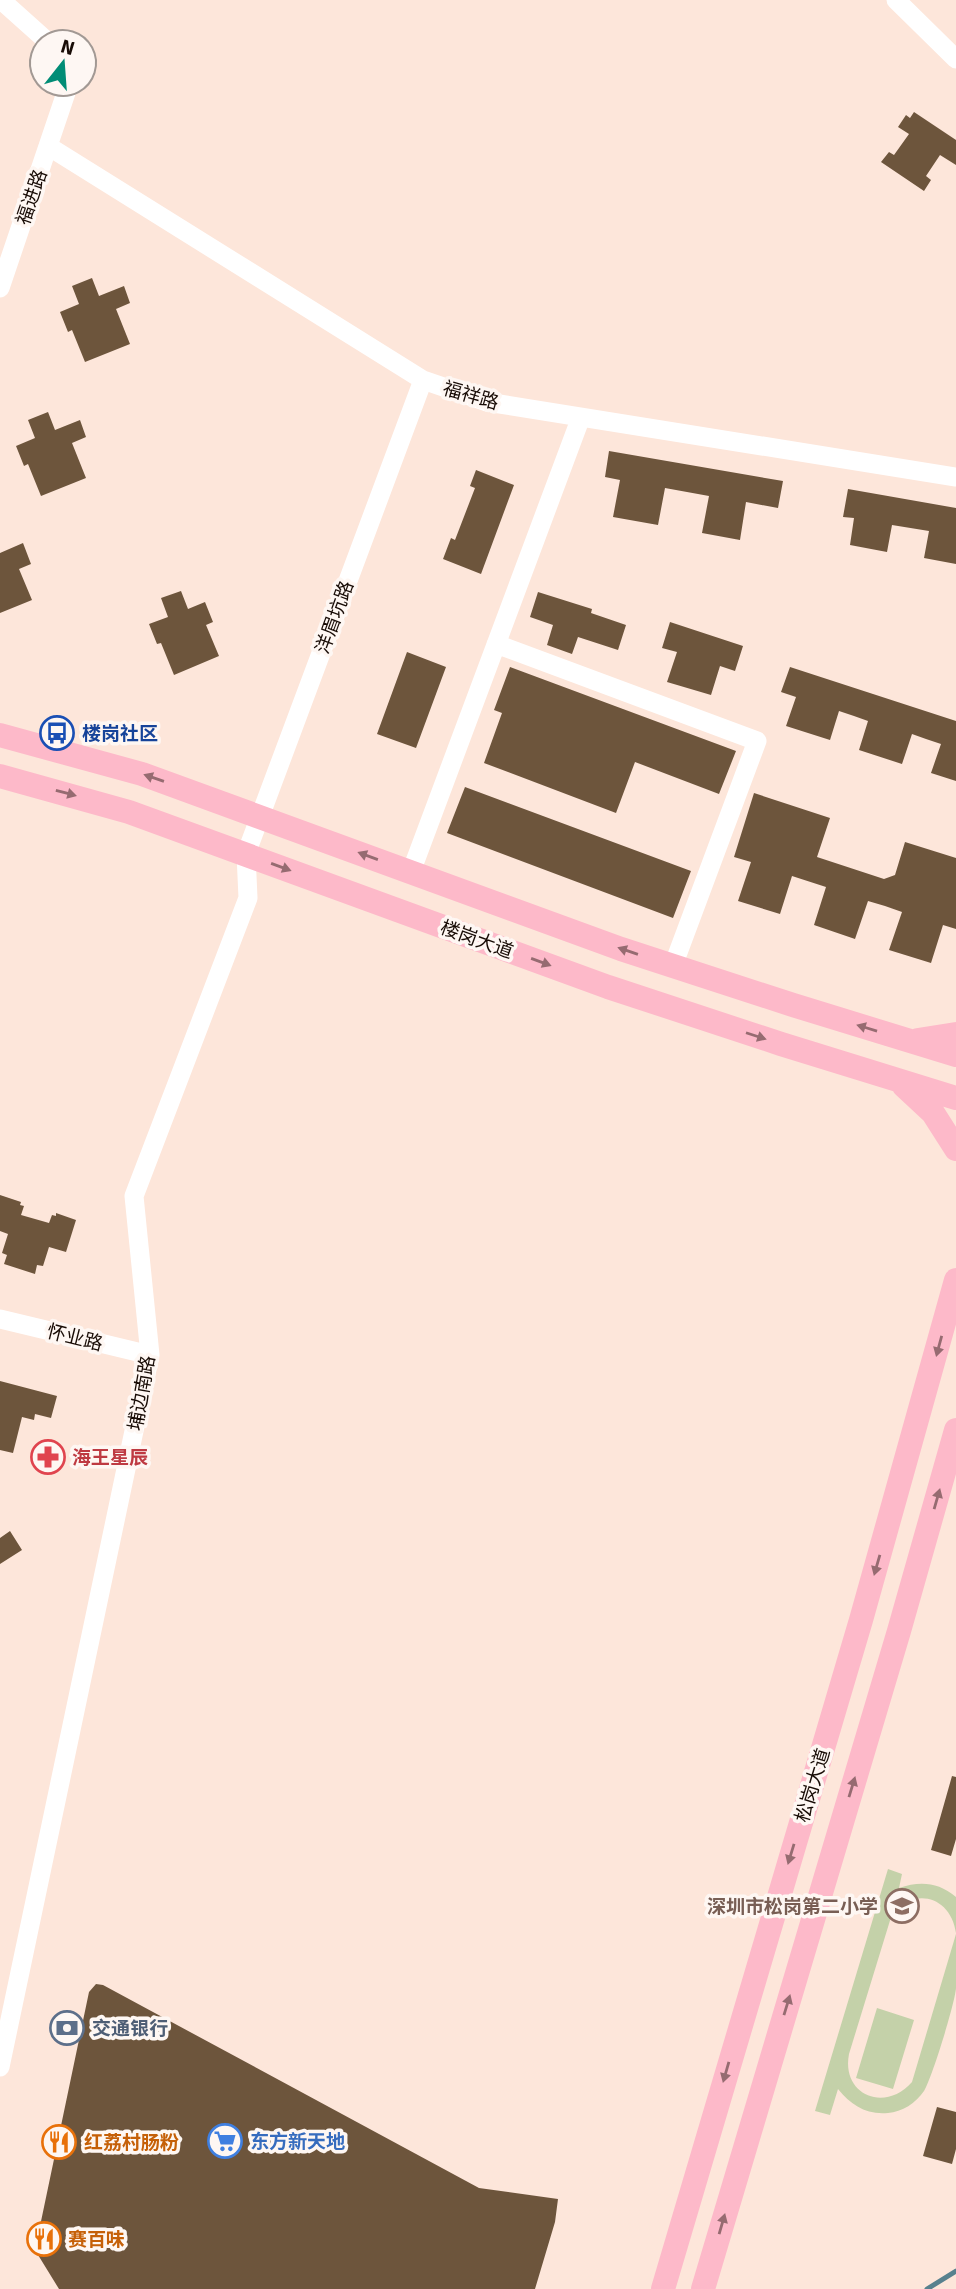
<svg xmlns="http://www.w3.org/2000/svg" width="956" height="2289" font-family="Signika,'Noto Sans SC',sans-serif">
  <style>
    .green { fill: #c4d1a9 }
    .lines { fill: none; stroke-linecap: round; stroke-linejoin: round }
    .stream { stroke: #58818e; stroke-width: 5 }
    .building { fill: #6d553c }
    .minor { stroke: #fff; stroke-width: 19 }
    .major { stroke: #fdb9c9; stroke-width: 24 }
    .oneway { fill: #966b71 }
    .labels { text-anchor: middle; stroke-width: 7; stroke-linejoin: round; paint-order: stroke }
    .street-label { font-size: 19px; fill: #180c06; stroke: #fef7f3 }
    .transit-label { font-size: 19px; font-weight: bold; fill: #164399; stroke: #fef7f3; text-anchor: start }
    .health-label { font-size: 19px; font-weight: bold; fill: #be3a42; stroke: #fef7f3; text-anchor: start }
    .education-label { font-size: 19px; font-weight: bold; fill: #785e54; stroke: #fef7f3; text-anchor: end }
    .service-label { font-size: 19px; font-weight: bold; fill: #4e5e75; stroke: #fef7f3; text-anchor: start }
    .shop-label { font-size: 19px; font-weight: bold; fill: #366cbe; stroke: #fef7f3; text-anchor: start }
    .food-label { font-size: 19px; font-weight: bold; fill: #c56008; stroke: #fef7f3; text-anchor: start }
  </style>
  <rect width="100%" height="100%" fill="#fde6da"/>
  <path class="green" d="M888 1869 902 1874 899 1888C920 1881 938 1882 956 1897V1933C951 1897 915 1886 892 1914L849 2054C841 2095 885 2113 912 2082L956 1934C956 1952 956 1970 956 1988 955 2003 932 2078 924 2091 916 2103 902 2112 888 2113 866 2115 851 2105 838 2089L830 2115 815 2111Z
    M877 2008 914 2020 893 2089 856 2078Z"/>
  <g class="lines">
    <path class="stream" d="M927 2289 956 2271"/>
  </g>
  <path class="building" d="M914 112 956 140V165L940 155 926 176 931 180 924 191 881 162 889 152 894 155 909 134 898 127 906 115 910 118Z
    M92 278 99 296 124 286 130 303 116 309 130 344 85 362 72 330 68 332 60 312 79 304 72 286Z
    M48 412 55 430 80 420 86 437 72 443 86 478 41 496 28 464 24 466 16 446 35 438 28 420Z
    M609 451 783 481 778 508 746 502 740 540 702 533 709 496 665 488 658 525 613 517 620 480 605 477Z
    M476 470 514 485 481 574 443 559 451 538 455 540 475 488 470 486Z
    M848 489 956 508V564L924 558 929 531 892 525 887 552 850 545 854 518 843 517Z
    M23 543 31 564 19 569 32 600 0 613V553Z
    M181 591 188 609 205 602 213 622 206 625 219 656 174 675 161 643 157 644 149 624 168 617 161 598Z
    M538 592 592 609 591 613 626 625 618 650 578 637 572 654 547 645 553 625 530 617Z
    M670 622 743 646 735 671 720 666 711 695 667 682 677 652 662 648Z
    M407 652 446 667 416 748 377 734Z
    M510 667 736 751 719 794 635 762 616 813 484 763 502 713 494 710Z
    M790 667 956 721V781L931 773 941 744 926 739 912 734 902 764 859 750 868 721 854 716 839 711 830 740 786 726 796 697 781 692Z
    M465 787 691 871 673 918 447 833Z
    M754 793 830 818 817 857 884 879 895 875 905 842 956 858V929L943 925 931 963 889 950 902 912 885 906 868 901 855 939 814 925 826 887 792 876 780 914 738 901 751 862 734 857Z
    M0 1195 21 1202 20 1205 24 1206 21 1215 49 1223 52 1215 56 1216V1213L76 1220 66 1252 49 1247 43 1266 37 1265 35 1274 4 1264 7 1255 2 1253 8 1234 0 1231Z
    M0 1381 57 1396 51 1418 35 1414 34 1420 22 1417 13 1453 0 1450Z
    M10 1531 22 1550 0 1564V1538Z
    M952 1776 956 1777V1839L951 1856 931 1850Z
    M96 1984 103 1985 479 2188 558 2199 555 2222 535 2289H59L35 2250 89 1992Z
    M937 2107 956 2112V2149L952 2164 923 2156Z"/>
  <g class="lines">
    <path class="minor" d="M1 0 48 42
      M896 0 956 59
      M48 146 423 380 487 402 956 477
      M0 288 69 84
      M496 644 757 741 673 966
      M411 872 581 417
      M0 1319 150 1355
      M0 2067 150 1355 134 1196 248 898 246 854 423 380"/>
    <path class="major" d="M0 735 142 774 621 949 793 1005 956 1055
      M0 776 129 812 608 987 781 1044 956 1098
      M918 1040 956 1034
      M904 1086 933 1113 956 1149
      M663 2289 861 1620 956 1280
      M703 2289 899 1631 956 1430"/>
  </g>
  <defs><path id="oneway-solid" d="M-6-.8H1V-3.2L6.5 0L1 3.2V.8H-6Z" transform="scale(1.75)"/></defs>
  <g class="oneway">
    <use href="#oneway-solid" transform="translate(154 778) rotate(-161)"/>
    <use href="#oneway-solid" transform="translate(66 793) rotate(15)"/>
    <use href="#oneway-solid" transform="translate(368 856) rotate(-160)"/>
    <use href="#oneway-solid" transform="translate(281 867) rotate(20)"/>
    <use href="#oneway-solid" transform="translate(628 951) rotate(-161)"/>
    <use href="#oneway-solid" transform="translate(541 962) rotate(20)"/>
    <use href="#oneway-solid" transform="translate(867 1028) rotate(-163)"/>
    <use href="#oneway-solid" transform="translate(756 1036) rotate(18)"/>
    <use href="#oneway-solid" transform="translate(939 1346) rotate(105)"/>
    <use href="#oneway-solid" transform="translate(937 1499) rotate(-74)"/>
    <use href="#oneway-solid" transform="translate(877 1565) rotate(106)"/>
    <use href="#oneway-solid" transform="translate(852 1787) rotate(-73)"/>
    <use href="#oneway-solid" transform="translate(791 1854) rotate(107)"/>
    <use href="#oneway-solid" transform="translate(787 2005) rotate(-73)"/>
    <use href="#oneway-solid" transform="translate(726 2072) rotate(106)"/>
    <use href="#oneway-solid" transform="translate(722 2224) rotate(-74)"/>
  </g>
  <defs>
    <g id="bus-ring" transform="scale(1.75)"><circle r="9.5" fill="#fef7f3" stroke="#1a4fb4" stroke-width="1.5"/><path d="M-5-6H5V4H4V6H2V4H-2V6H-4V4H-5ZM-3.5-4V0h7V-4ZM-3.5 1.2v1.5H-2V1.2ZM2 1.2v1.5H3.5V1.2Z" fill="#1a4fb4"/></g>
    <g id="pharmacy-ring" transform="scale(1.75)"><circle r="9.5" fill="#fef7f3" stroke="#e0444e" stroke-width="1.5"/><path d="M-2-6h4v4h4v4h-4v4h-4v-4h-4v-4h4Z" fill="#e0444e"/></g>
    <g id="school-ring" transform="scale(1.75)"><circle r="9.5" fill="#fef7f3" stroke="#8d6e63" stroke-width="1.5"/><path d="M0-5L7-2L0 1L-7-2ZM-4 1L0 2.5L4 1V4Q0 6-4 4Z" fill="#8d6e63"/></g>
    <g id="bank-ring" transform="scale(1.75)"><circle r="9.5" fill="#fef7f3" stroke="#5c6f8a" stroke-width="1.5"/><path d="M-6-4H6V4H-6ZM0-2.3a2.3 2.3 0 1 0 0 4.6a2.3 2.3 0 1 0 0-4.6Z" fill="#5c6f8a"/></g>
    <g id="supermarket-ring" transform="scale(1.75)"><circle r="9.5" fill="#fef7f3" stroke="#3f7fe0" stroke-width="1.5"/><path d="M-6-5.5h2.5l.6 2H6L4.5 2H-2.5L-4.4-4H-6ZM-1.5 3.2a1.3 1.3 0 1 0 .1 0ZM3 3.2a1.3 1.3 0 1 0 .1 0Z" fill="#3f7fe0"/></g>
    <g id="restaurant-ring" transform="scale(1.75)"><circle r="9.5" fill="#fef7f3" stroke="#e8710a" stroke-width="1.5"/><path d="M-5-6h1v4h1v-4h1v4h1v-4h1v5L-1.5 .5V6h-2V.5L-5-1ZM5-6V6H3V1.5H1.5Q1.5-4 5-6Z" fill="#e8710a"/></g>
  </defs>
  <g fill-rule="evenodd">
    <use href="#bus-ring" x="57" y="733"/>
    <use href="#pharmacy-ring" x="48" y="1457"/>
    <use href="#school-ring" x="902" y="1906"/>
    <use href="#bank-ring" x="67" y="2028"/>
    <use href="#supermarket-ring" x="225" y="2141"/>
    <use href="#restaurant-ring" x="59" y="2142"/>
    <use href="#restaurant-ring" x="44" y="2239"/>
  </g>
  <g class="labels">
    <g class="street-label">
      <text transform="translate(31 197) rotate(-71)" y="7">福进路</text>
      <text transform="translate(471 395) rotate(16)" y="7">福祥路</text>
      <text transform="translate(334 617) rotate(-70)" y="7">洋眉坑路</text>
      <text transform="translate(477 939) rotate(20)" y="7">楼岗大道</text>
      <text transform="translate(75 1337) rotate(14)" y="7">怀业路</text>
      <text transform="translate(141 1393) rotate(-80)" y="7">埔边南路</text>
      <text transform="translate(812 1785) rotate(-73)" y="7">松岗大道</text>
    </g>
    <g class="transit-label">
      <text x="82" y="740">楼岗社区</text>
    </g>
    <g class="health-label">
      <text x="72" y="1464">海王星辰</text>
    </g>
    <g class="education-label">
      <text x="878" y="1913">深圳市松岗第二小学</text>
    </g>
    <g class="service-label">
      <text x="92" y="2035">交通银行</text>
    </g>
    <g class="shop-label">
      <text x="250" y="2148">东方新天地</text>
    </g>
    <g class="food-label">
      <text x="84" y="2149">红荔村肠粉</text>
      <text x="68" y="2246">赛百味</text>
    </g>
  </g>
  <g transform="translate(63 63) rotate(17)"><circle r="33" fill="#fef7f3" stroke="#a29994" stroke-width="2"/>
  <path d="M0-5L12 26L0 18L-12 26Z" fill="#018d76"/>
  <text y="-10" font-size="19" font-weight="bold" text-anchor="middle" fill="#180c06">N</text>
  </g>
</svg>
